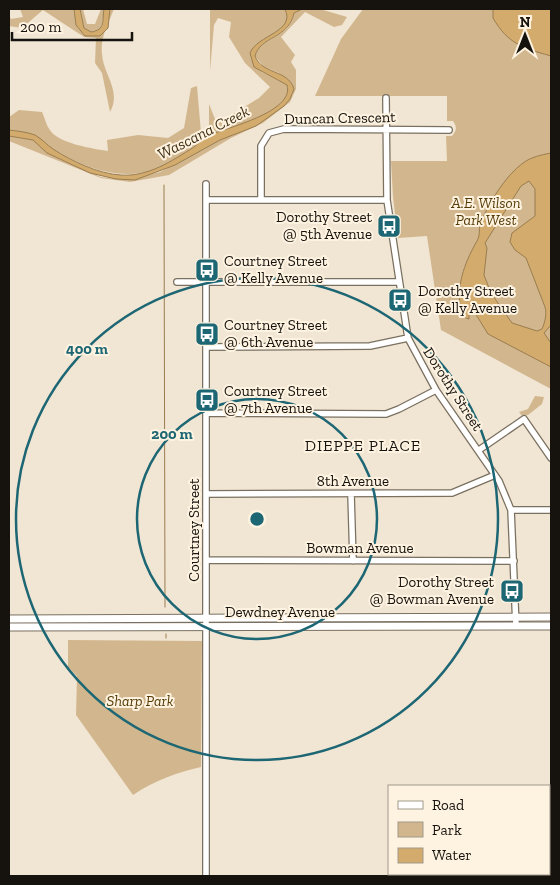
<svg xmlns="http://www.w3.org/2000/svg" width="560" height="885" font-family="'Zilla Slab',serif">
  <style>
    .green { fill: #d2b78e }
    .water { fill: #d3ab6c; stroke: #9a7d50; fill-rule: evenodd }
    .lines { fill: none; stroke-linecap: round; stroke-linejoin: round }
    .stream { stroke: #9a7d50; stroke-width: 1 }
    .minor-casing { stroke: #7a7060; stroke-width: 8 }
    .major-casing { stroke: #7a7060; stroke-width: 9 }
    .minor { stroke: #fff; stroke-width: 5.5 }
    .major { stroke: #fff; stroke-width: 7 }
    .ring { fill: none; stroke: #1d6673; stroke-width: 2.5 }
    .labels { text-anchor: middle; stroke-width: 4; stroke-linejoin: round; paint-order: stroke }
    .street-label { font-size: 15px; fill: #16120d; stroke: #fef3e1 }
    .park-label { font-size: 15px; font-style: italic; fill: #553b06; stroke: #fef3e1 }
    .poi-label { font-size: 15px; fill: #16120d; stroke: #fef3e1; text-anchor: start }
    .water-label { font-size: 16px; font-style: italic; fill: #402f13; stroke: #fef3e1 }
    .neighbourhood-label { font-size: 16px; letter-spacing: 1px; fill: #16120d; stroke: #fef3e1 }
    .centre { fill: #1d6673; stroke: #fef3e1; stroke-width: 2.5 }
    .ring-label { font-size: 15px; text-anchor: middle; font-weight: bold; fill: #1d6673; stroke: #fef3e1; stroke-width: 4; stroke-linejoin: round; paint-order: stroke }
  </style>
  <rect width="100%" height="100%" fill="#f1e5d4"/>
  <path class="green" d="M20 9H74L76 25 85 36 108 28 110 9H114C108 24 100 38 102 54 103 74 122 91 110 112L102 73 95 63 96 38 84 37 43 10 22 28 9 26V15L11 19 23 17Z
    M80 9H83L87 24H95L101 9H104C102 20 105 30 91 32L84 28Z
    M210 9H285L288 17 285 25 250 53 262 72 287 85 288 94C272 119 237 126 212 134 205 136 202 141 196 145 184 154 165 167 150 171 118 180 81 167 53 149 35 138 31 133 9 130V117L19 110 42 112C45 118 46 125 50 130 57 143 94 149 108 151L107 140 138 135 168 138 184 128 191 88 197 86 201 133 205 134 209 129V104L217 124 259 98 270 87 245 63 229 37 231 22 218 18 214 25 210 71Z
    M302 9H320L347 17 342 25 334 27 305 12 281 37 295 55 291 62 296 70V89L290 102 263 123 231 138 169 175 130 182 101 178 9 141V136L33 140 55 157 101 177 116 179 136 178 160 172 226 137 256 126 293 94 279 73 264 67 255 56C260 36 291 39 294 13Z
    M363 9H551V389L441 330 427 236 398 238 393 197 391 161H447L446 136H452C457 130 457 127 453 121H447V96H315L341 39Z
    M535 396 544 397 542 404 528 415 522 416 519 412 528 409Z
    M68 640 202 641 201 767C176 773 155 780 133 795L76 715 77 676 68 667Z"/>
  <path class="water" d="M74 9H80L84 28 91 32C106 30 102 20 104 9H110L108 28 100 36H85L76 25Z
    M285 9H302L294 13C289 39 260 36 255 56 262 75 288 69 294 89L290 99 284 106 256 126 220 140 175 165 135 180 116 179 90 173 47 153 33 140 9 136V130C17 131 27 132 35 135 42 139 47 145 53 149 71 161 99 174 121 175 148 177 172 161 194 147 199 143 204 138 209 135 226 128 295 112 287 85L254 67 250 53C257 35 296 32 285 9Z
    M493 9H551V56C523 48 508 44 493 18Z
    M551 153V325L544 333 551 343V367L488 334 472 308 469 310V319C460 317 461 312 460 305 457 282 466 260 477 241 481 234 478 228 481 222 489 203 505 176 523 163 531 157 541 155 551 153ZM529 181 535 189V216L512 233 510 242 515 250 526 258 545 307C547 314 545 322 542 329L537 331 512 323 491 293 484 275 487 248 485 243 521 186Z"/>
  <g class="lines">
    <path class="stream" d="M164 185 165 607
      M166 634V638"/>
    <g class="minor-casing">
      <path id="minor" d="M386 98 387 200 408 338 436 390 499 481 511 510 516 626
        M206 200H387
        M261 200V146L269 133 284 129 449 130
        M177 282H399
        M206 347 370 346 408 338
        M206 413 386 414 399 409 436 390
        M479 450 524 419 551 458
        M206 494 452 493 495 475
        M351 494 353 561
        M511 510H551
        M206 560 514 561
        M206 876V184"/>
    </g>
    <g class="major-casing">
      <path id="major" d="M9 619 551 617
        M9 627 551 626"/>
    </g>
    <use href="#minor" class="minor"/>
    <use href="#major" class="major"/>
  </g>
  <g class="ring">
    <circle cx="257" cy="519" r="120"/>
    <circle cx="257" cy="519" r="241"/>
  </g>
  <defs>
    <g id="bus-square" transform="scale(1.25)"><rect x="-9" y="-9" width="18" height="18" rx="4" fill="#1d6673" stroke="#fef3e1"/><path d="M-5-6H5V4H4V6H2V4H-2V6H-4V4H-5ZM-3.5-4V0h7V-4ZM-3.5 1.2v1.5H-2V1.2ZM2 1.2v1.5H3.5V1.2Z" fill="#fff"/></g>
  </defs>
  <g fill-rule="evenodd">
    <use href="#bus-square" x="389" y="226"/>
    <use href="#bus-square" x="207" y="270"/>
    <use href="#bus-square" x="400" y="300"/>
    <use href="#bus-square" x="207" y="334"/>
    <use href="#bus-square" x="207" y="400"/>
    <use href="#bus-square" x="512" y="591"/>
  </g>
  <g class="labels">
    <g class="street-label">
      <text transform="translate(340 118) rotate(-1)" y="5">Duncan Crescent</text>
      <text transform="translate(453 389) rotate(57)" y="5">Dorothy Street</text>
      <text x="353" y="486">8th Avenue</text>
      <text transform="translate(194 530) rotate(-90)" y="5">Courtney Street</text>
      <text x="360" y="553">Bowman Avenue</text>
      <text x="280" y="617">Dewdney Avenue</text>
    </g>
    <g class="park-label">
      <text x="486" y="208">A.E. Wilson<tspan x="486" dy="17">Park West</tspan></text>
      <text x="140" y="706">Sharp Park</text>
    </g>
    <g class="poi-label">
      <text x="372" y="222" text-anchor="end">Dorothy Street<tspan x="372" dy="17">@ 5th Avenue</tspan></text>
      <text x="224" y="266">Courtney Street<tspan x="224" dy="17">@ Kelly Avenue</tspan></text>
      <text x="418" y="296">Dorothy Street<tspan x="418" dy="17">@ Kelly Avenue</tspan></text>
      <text x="224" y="330">Courtney Street<tspan x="224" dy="17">@ 6th Avenue</tspan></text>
      <text x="224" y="396">Courtney Street<tspan x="224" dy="17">@ 7th Avenue</tspan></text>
      <text x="494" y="587" text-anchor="end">Dorothy Street<tspan x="494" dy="17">@ Bowman Avenue</tspan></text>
    </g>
    <g class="water-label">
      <text transform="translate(203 132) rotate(-27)" y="6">Wascana Creek</text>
    </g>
    <g class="neighbourhood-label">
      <text x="363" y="451">DIEPPE PLACE</text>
    </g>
  </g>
  <circle cx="257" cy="519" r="8" class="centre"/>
  <g class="ring-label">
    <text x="87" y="354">400 m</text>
    <text x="172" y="439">200 m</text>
  </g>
  <rect width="560" height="885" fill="none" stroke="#16120d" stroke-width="20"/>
  <rect x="388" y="785" width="162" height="90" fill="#fef3e1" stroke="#a1998c"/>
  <rect x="398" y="801" width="25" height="8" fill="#ffffff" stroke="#a1998c"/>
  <text x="432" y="810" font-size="15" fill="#16120d">Road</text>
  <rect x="398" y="822" width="25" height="15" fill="#d2b78e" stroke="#a1998c"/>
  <text x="432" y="835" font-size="15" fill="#16120d">Park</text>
  <rect x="398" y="848" width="25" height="15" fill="#d3ab6c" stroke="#a1998c"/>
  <text x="432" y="860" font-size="15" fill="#16120d">Water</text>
  <g transform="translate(525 35)" stroke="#fef3e1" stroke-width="4" paint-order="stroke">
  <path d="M0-4L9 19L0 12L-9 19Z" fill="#16120d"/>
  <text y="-8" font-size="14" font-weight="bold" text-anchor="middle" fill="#16120d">N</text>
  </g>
  <path d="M12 32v8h120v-8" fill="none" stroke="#16120d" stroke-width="2.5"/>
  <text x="20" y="32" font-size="15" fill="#16120d" stroke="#fef3e1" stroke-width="4" paint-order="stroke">200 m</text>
</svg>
